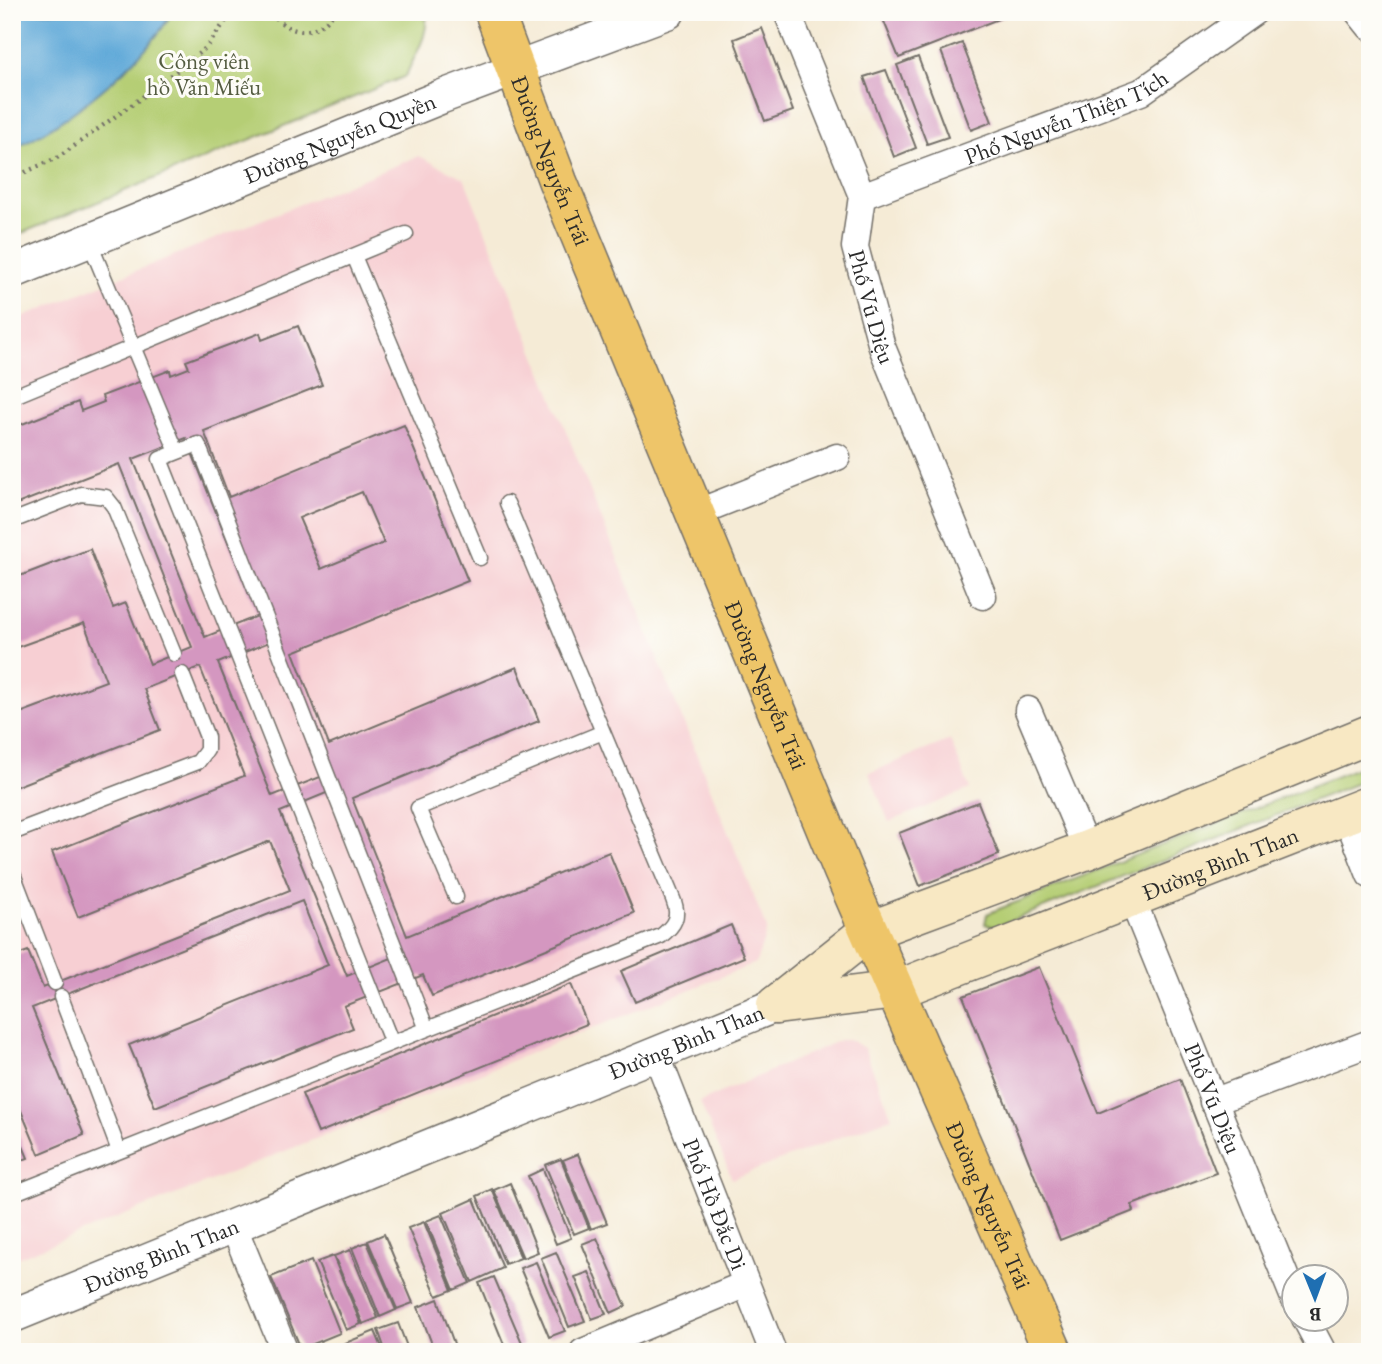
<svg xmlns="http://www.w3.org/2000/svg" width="1382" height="1364" font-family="'EB Garamond',serif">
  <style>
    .built { fill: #f7cfd3 }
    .green { fill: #b5ce74; stroke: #707c50; stroke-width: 2 }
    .water { fill: #62aad9; stroke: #466a82; stroke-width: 2 }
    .building { fill: #d497c0; fill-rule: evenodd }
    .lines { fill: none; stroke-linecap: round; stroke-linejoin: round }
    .service-casing { stroke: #726e67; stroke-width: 17 }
    .minor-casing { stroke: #726e67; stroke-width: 29 }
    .tertiary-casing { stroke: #726e67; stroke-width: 36 }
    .secondary-casing { stroke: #726e67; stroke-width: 41 }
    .trunk-casing { stroke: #726e67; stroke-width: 41 }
    .path { stroke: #726e67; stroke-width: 4.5; stroke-dasharray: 2 5; stroke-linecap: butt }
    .service { stroke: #fff; stroke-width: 14 }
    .minor { stroke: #fff; stroke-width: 26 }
    .tertiary { stroke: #fff; stroke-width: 33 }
    .secondary { stroke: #f8e8c3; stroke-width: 38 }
    .trunk { stroke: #eec569; stroke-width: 38 }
    .labels { text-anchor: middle; stroke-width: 6; stroke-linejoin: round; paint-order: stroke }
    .park-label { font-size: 23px; fill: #545c41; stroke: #fdfcf7 }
    .street-label { font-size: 23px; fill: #2b2b2b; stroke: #fdfcf7 }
  </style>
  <rect width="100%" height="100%" fill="#fdfcf7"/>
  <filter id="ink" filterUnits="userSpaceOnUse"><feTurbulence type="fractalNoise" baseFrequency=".0143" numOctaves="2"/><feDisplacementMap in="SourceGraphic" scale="14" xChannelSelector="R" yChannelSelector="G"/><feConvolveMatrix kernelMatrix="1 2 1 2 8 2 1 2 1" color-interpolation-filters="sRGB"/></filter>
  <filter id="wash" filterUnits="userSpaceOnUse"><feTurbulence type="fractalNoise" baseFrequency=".00686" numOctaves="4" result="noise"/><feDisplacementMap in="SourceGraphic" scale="28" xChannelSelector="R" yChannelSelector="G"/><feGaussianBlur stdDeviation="1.57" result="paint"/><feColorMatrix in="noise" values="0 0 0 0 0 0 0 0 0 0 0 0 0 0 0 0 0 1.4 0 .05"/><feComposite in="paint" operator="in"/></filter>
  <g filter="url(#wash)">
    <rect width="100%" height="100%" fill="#f5ebd6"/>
    <path class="built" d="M419 156 464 178 767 929 756 963 12 1260V321Z
      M950 740 970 789 889 822 869 773Z
      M840 1040H850L864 1048 892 1117 732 1179 700 1102Z"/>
    <path class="green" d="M172 12H426C429 38 415 53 406 76L12 237V148L128 67Z
      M1370 763V778L995 927 985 924 987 914 994 911Z"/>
    <path class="water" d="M12 12H172C150 57 59 131 12 148Z"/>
    <g id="blocks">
      <path class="building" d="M880 12H1004L1006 16 899 58Z
        M762 28 793 111 765 121 734 39Z
        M962 43 992 122 971 130 941 51Z
        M918 57 948 137 927 144 897 65Z
        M886 70 916 148 894 157 864 77Z
        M298 326 322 385 204 431 229 497 404 425 468 581 293 652 329 745 517 667 539 721 352 798 407 936 609 852 634 913 432 996 423 975 344 1006 353 1028 155 1107 129 1045 328 965 302 901 32 1008 84 1135 39 1154 12 1089V957L28 951 43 988 290 890 270 841 78 917 52 852 244 776 200 667 144 689 160 730 12 788V716L106 681 84 623 12 649V579L90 549 113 608 126 603 150 664 192 647 119 464 12 506V428L78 402 81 411 104 402 102 396 170 370 171 375 189 368 186 361 260 333 262 340ZM186 438 258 616 205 637 133 459ZM362 492 384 543 321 569 299 518ZM269 642 323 776 272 796 218 663ZM331 791 399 955 347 976 280 812Z
        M978 802 999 855 920 886 899 833Z
        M731 925 744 957 635 1002 621 971Z
        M1039 967 1098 1113 1180 1079 1216 1173 1132 1205 1134 1211 1060 1240 963 996Z
        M571 984 587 1024 318 1133 302 1094Z
        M12 1120 28 1158 12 1164Z
        M578 1154 607 1223 591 1229 563 1160Z
        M561 1159 589 1228 574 1234 545 1165Z
        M543 1169 571 1238 556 1244 528 1176Z
        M510 1183 538 1252 523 1258 494 1190Z
        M492 1189 521 1258 505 1264 477 1196Z
        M474 1199 503 1268 472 1282 443 1213Z
        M441 1215 470 1283 454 1290 426 1221Z
        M424 1222 452 1290 437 1296 408 1228Z
        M384 1234 413 1303 397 1309 368 1241Z
        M597 1238 626 1306 611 1313 582 1244Z
        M367 1242 396 1310 380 1317 352 1248Z
        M350 1250 378 1318 363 1324 334 1256Z
        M556 1252 585 1321 569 1327 541 1258Z
        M333 1256 361 1324 346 1330 317 1262Z
        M311 1261 340 1333 301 1349 271 1277Z
        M536 1262 565 1331 549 1337 520 1268Z
        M589 1272 606 1314 592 1319 575 1277Z
        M494 1277 523 1345 507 1352 479 1283Z
        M438 1299 457 1352H435L418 1307Z
        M398 1323 409 1352H386L378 1330Z
        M375 1331 384 1352H335L333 1348Z"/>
    </g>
  </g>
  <g filter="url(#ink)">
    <use href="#blocks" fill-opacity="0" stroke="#726e67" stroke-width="2"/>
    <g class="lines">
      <g class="service-casing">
        <path id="service" d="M89 241 177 452
          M354 256 480 558
          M12 397 406 234
          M12 521 81 494 106 497 114 507 174 654
          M12 833 198 762 207 750V737L182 674
          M12 871 55 983
          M456 897 418 808 603 732
          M61 997 119 1151
          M391 1041 160 459 198 444 426 1027
          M12 1194 661 936C675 925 680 916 673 899L507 503"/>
      </g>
      <g class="minor-casing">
        <g id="minor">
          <path id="s1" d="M787 12 862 196 855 247 882 347 983 596"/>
          <path d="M1358 12 1370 27"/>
          <path id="s2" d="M862 196 1141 92 1254 12"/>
          <path d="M696 513 837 457"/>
          <path d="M1028 710 1087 850"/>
          <path d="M1346 814 1370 875"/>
          <path id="s3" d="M1132 899 1294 1298"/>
          <path id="s4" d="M657 1056 773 1352"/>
          <path d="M1213 1102 1370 1043"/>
          <path d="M233 1225 285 1352"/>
          <path d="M1305 1318 1323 1352"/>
          <path d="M583 1352 746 1284"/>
        </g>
      </g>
      <g class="tertiary-casing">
        <g id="tertiary">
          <path id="s5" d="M12 272 441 97 668 12"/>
          <path id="s6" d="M12 1316 776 1005"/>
        </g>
      </g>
      <g class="secondary-casing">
        <g id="secondary">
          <path d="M776 1005 869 931 1087 850 1370 734"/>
          <path id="s7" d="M776 1005 896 990 1370 805"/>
        </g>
      </g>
      <g class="trunk-casing">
        <g id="trunk">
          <path id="s8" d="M494 12 558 182 843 871 1053 1352"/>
        </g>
      </g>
      <path class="path" d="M272 12C289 38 318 36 334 12
        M12 178 59 157 155 88 207 47 232 12"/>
      <use href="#service" class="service"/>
      <use href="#minor" class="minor"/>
      <use href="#tertiary" class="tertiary"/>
      <use href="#secondary" class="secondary"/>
      <use href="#trunk" class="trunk"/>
    </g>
  </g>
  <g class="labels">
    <g class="park-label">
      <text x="204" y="69">Công viên<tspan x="204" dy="26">hồ Văn Miếu</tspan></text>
    </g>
    <g class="street-label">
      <text dy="8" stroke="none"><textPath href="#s2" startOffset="219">Phố Nguyễn Thiện Tích</textPath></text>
      <text dy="8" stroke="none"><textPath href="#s5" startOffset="354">Đường Nguyễn Quyền</textPath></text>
      <text dy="8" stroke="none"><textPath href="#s8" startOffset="159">Đường Nguyễn Trãi</textPath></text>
      <text dy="8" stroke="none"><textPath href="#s1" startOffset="312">Phố Vũ Diệu</textPath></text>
      <text dy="8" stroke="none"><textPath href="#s8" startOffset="726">Đường Nguyễn Trãi</textPath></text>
      <text dy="8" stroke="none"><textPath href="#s7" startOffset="469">Đường Bình Than</textPath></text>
      <text dy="8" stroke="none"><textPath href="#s6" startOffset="728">Đường Bình Than</textPath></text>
      <text dy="8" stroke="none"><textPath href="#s3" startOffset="215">Phố Vũ Diệu</textPath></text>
      <text dy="8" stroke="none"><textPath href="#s4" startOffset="159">Phố Hồ Đắc Di</textPath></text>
      <text dy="8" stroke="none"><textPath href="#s8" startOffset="1292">Đường Nguyễn Trãi</textPath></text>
      <text dy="8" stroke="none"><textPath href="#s6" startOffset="161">Đường Bình Than</textPath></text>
    </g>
  </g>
  <rect width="1382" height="1364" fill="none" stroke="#fdfcf7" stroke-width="42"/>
  <g transform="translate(1315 1298) rotate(179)"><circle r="33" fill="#fdfcf7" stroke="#a9a8a5" stroke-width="2"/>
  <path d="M0-5L12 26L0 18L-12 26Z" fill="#1f6fb2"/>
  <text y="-10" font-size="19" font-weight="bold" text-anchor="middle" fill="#2b2b2b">B</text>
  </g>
</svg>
